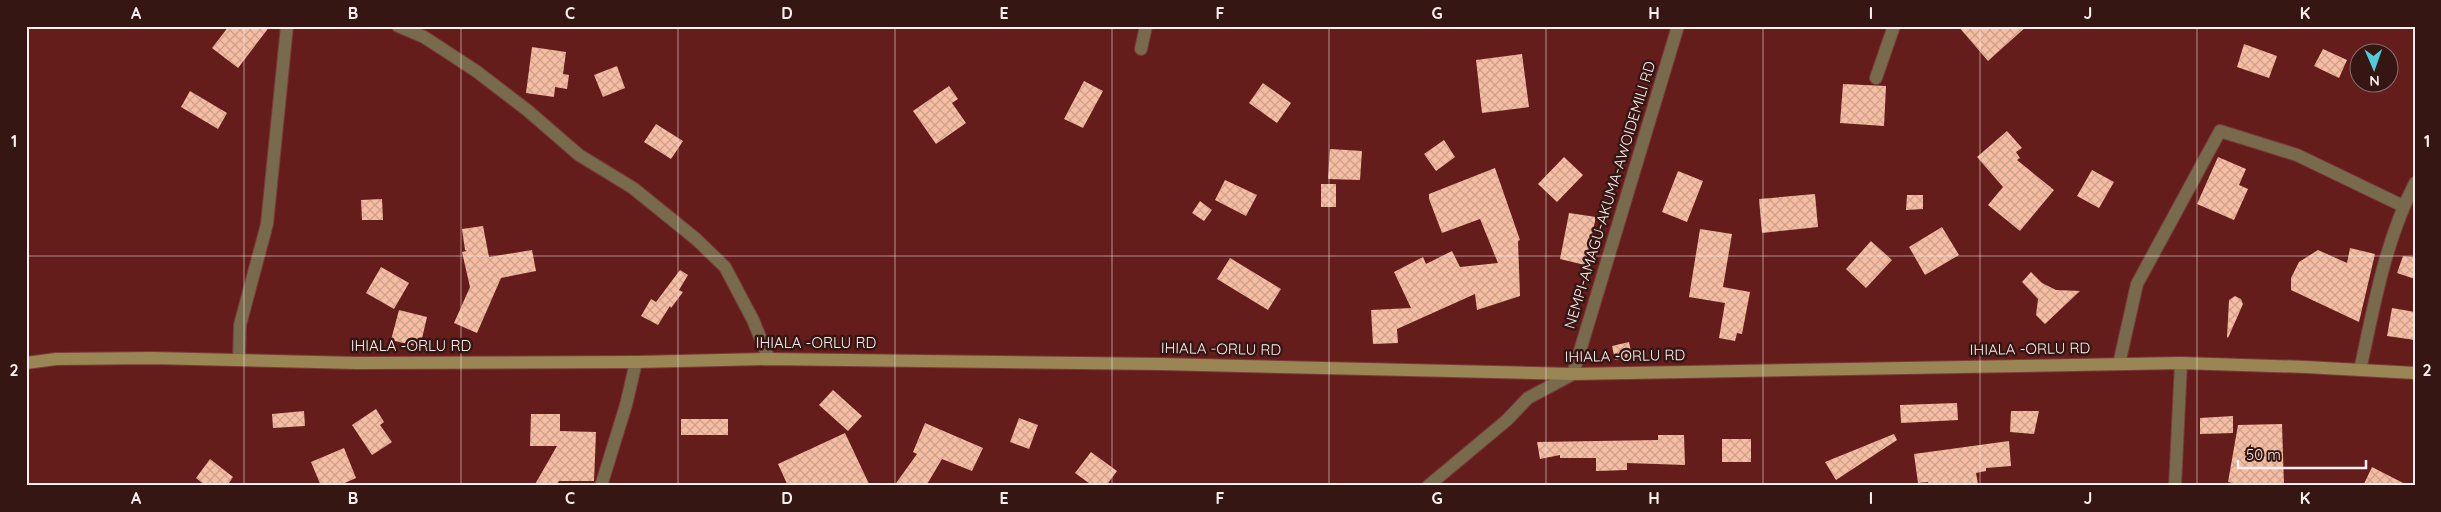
<svg xmlns="http://www.w3.org/2000/svg" width="2441" height="512" font-family="Quicksand,sans-serif">
  <style>
    .building { fill: url(#building-cross-hatch) }
    .lines { fill: none; stroke-linecap: round; stroke-linejoin: round }
    .street-casing { stroke: #7a3b39; stroke-width: 14 }
    .secondary-casing { stroke: #7a3b39; stroke-width: 14 }
    .street { stroke: #786a4c; stroke-width: 12 }
    .secondary { stroke: #9a8555; stroke-width: 12 }
    .grid { fill: none; stroke: #faf0ef; stroke-width: 1; stroke-opacity: 0.55 }
    .labels { text-anchor: middle; stroke-width: 5; stroke-linejoin: round; paint-order: stroke }
    .street-label { font-size: 15px; fill: #faf0ef; stroke: #361613 }
    .neatline { fill: none; stroke: #faf0ef; stroke-width: 2 }
    .grid-label { font-size: 16px; text-anchor: middle; font-weight: bold; fill: #faf0ef }
  </style>
  <defs>
    <pattern id="building-cross-hatch" width="8" height="8" patternUnits="userSpaceOnUse" patternTransform="scale(1.25)"><rect width="8" height="8" fill="#f6bda2"/><path d="M0 0l8 8M0 8l8-8" fill="none" stroke="#cba08c"/></pattern>
  </defs>
  <rect width="100%" height="100%" fill="#651d1b"/>
  <path class="building" d="M229 26H270L238 68 212 48Z
    M1958 26H2027L1988 61Z
    M2244 44 2277 56 2269 78 2237 67Z
    M532 47 566 52 563 74 569 75 567 89 555 87 554 97 526 93Z
    M2323 49 2347 60 2339 78 2314 66Z
    M1522 54 1529 107 1482 113 1476 60Z
    M617 66 625 88 603 97 594 75Z
    M1084 81 1103 91 1083 128 1064 119Z
    M1263 83 1291 103 1277 123 1249 103Z
    M1843 84 1886 86 1884 126 1840 123Z
    M949 86 958 99 952 103 966 123 936 144 913 111Z
    M190 91 227 113 218 129 181 107Z
    M656 124 683 141 671 159 644 142Z
    M2007 131 2022 148 2016 152 2020 158 2017 160 2054 190 2020 231 1988 205 2003 187 1977 157Z
    M1444 140 1455 157 1436 171 1424 154Z
    M1330 149 1362 151 1360 180 1328 179Z
    M1564 157 1583 175 1557 202 1538 184Z
    M2218 157 2246 169 2239 185 2248 189 2234 220 2197 204Z
    M1495 168 1520 240 1518 241 1520 296 1477 310 1475 294 1397 329 1398 343 1373 344 1371 310 1411 308 1394 272 1423 257 1426 264 1452 251 1460 267 1498 263 1480 219 1442 233 1429 199V194Z
    M2092 170 2114 182 2099 208 2077 196Z
    M1678 171 1703 181 1687 222 1662 212Z
    M1225 180 1257 195 1246 216 1215 200Z
    M1321 184H1336V207H1321Z
    M1815 194 1818 227 1762 233 1759 199Z
    M1907 195H1923V209L1906 210Z
    M382 199 383 220H362L361 200Z
    M1200 201 1212 210 1204 221 1192 213Z
    M1569 213 1596 217 1585 265 1560 259Z
    M483 226 489 257 532 250 536 271 501 278 477 333 454 323 470 287 462 252 467 251 465 250 462 229Z
    M1942 227 1959 255 1925 275 1909 247Z
    M1700 229 1732 234 1723 287 1750 292 1742 334 1737 333 1735 341 1719 338 1725 303 1689 297Z
    M1871 241 1892 260 1866 288 1846 269Z
    M2350 248 2375 254 2359 322 2291 290V278L2299 262 2318 250 2347 263Z
    M2403 256 2415 257V279L2397 273Z
    M1230 258 1281 289 1268 310 1217 279Z
    M381 267 409 283 394 309 366 293Z
    M680 270 688 275 679 290 683 292 671 308 670 306 658 325 641 316 651 299 656 302Z
    M2031 272 2042 283 2056 290 2080 291 2045 324 2036 315 2038 299 2022 282Z
    M2235 296 2241 299 2243 304 2228 338 2227 337 2229 300Z
    M2392 308 2415 312V340L2387 336Z
    M399 310 427 317 420 347 391 340Z
    M1629 342 1632 357 1615 360 1612 346Z
    M833 390 862 416 848 431 819 405Z
    M1957 403 1958 420 1901 423 1900 405Z
    M376 409 384 422 380 425 392 442 372 455 352 425Z
    M304 411 305 426 273 428 272 414Z
    M2011 411H2039L2034 434 2010 432Z
    M531 414H560V431L596 432 594 481H559L556 486H534L557 446H530Z
    M2233 416V433L2200 434V418Z
    M1019 418 1038 425 1029 449 1010 442Z
    M681 419H728V435H681Z
    M925 423 983 448 972 471 942 459 926 486H894L917 454 913 452Z
    M2282 424 2284 486H2247L2228 482 2238 425Z
    M845 433 870 486H788L778 464Z
    M1894 434 1897 440 1836 480 1825 462Z
    M1658 435H1684L1685 465 1627 463V470L1596 471V458H1560V455L1540 459 1537 442 1658 440Z
    M1722 439H1751V462H1722Z
    M2009 441 2011 466 1986 468V471L1976 473 1978 484 1928 486V482L1918 483 1914 454Z
    M344 448 356 478 338 486H321L311 462Z
    M1091 452 1117 471 1106 486H1093L1075 473Z
    M210 459 233 477 227 486H206L196 478Z
    M2372 467 2409 486H2363Z"/>
  <g class="lines">
    <g class="street-casing">
      <path id="street" d="M398 26 424 37 476 71 527 110 579 155 633 188 696 239 725 267 753 320 769 359
        M1141 49 1146 26
        M1876 78 1894 26
        M239 360 240 325 267 224 287 26
        M2119 364 2137 284 2220 131 2297 155 2403 206
        M2360 370C2374 306 2385 241 2415 183
        M601 486 626 405 636 362
        M1428 486 1507 420 1528 398 1573 374 1678 26
        M2175 486 2181 363"/>
    </g>
    <g class="secondary-casing">
      <path id="secondary" d="M26 363 56 359 153 358 356 363 636 362 769 359 1162 364 1573 374 2181 363 2306 367 2415 373"/>
    </g>
    <use href="#street" class="street"/>
    <use href="#secondary" class="secondary"/>
  </g>
  <path class="grid" d="M244 26V486M461 26V486M678 26V486M895 26V486M1112 26V486M1329 26V486M1546 26V486M1763 26V486M1980 26V486M2197 26V486M26 256H2415"/>
  <g class="labels">
    <g class="street-label">
      <text transform="translate(1610 195) rotate(-73)" y="5">NEMPI-AMAGU-AKUMA-AWOIDEMILI RD</text>
      <text x="816" y="348">IHIALA -ORLU RD</text>
      <text x="411" y="351">IHIALA -ORLU RD</text>
      <text transform="translate(1221 349) rotate(1)" y="5">IHIALA -ORLU RD</text>
      <text transform="translate(2030 349) rotate(-1)" y="5">IHIALA -ORLU RD</text>
      <text transform="translate(1625 356) rotate(-1)" y="5">IHIALA -ORLU RD</text>
    </g>
  </g>
  <rect width="2441" height="512" fill="none" stroke="#361613" stroke-width="55"/>
  <g transform="translate(2374 68) rotate(178)"><circle r="24" fill="#361613" stroke="#846d6b"/>
  <path d="M0-4L9 19L0 12L-9 19Z" fill="#52cbd9"/>
  <text y="-8" font-size="14" font-weight="bold" text-anchor="middle" fill="#faf0ef">N</text>
  </g>
  <path d="M2238 460v8h128v-8" fill="none" stroke="#faf0ef" stroke-width="2.5"/>
  <text x="2246" y="460" font-size="15" fill="#faf0ef" stroke="#361613" stroke-width="4" paint-order="stroke">50 m</text>
  <rect x="28" y="28" width="2386" height="456" class="neatline"/>
  <g class="grid-label">
    <text x="136" y="19">A</text>
    <text x="353" y="19">B</text>
    <text x="570" y="19">C</text>
    <text x="787" y="19">D</text>
    <text x="1004" y="19">E</text>
    <text x="1220" y="19">F</text>
    <text x="1437" y="19">G</text>
    <text x="1654" y="19">H</text>
    <text x="1871" y="19">I</text>
    <text x="2088" y="19">J</text>
    <text x="2305" y="19">K</text>
    <text x="14" y="147">1</text>
    <text x="2427" y="147">1</text>
    <text x="14" y="376">2</text>
    <text x="2427" y="376">2</text>
    <text x="136" y="504">A</text>
    <text x="353" y="504">B</text>
    <text x="570" y="504">C</text>
    <text x="787" y="504">D</text>
    <text x="1004" y="504">E</text>
    <text x="1220" y="504">F</text>
    <text x="1437" y="504">G</text>
    <text x="1654" y="504">H</text>
    <text x="1871" y="504">I</text>
    <text x="2088" y="504">J</text>
    <text x="2305" y="504">K</text>
  </g>
</svg>
